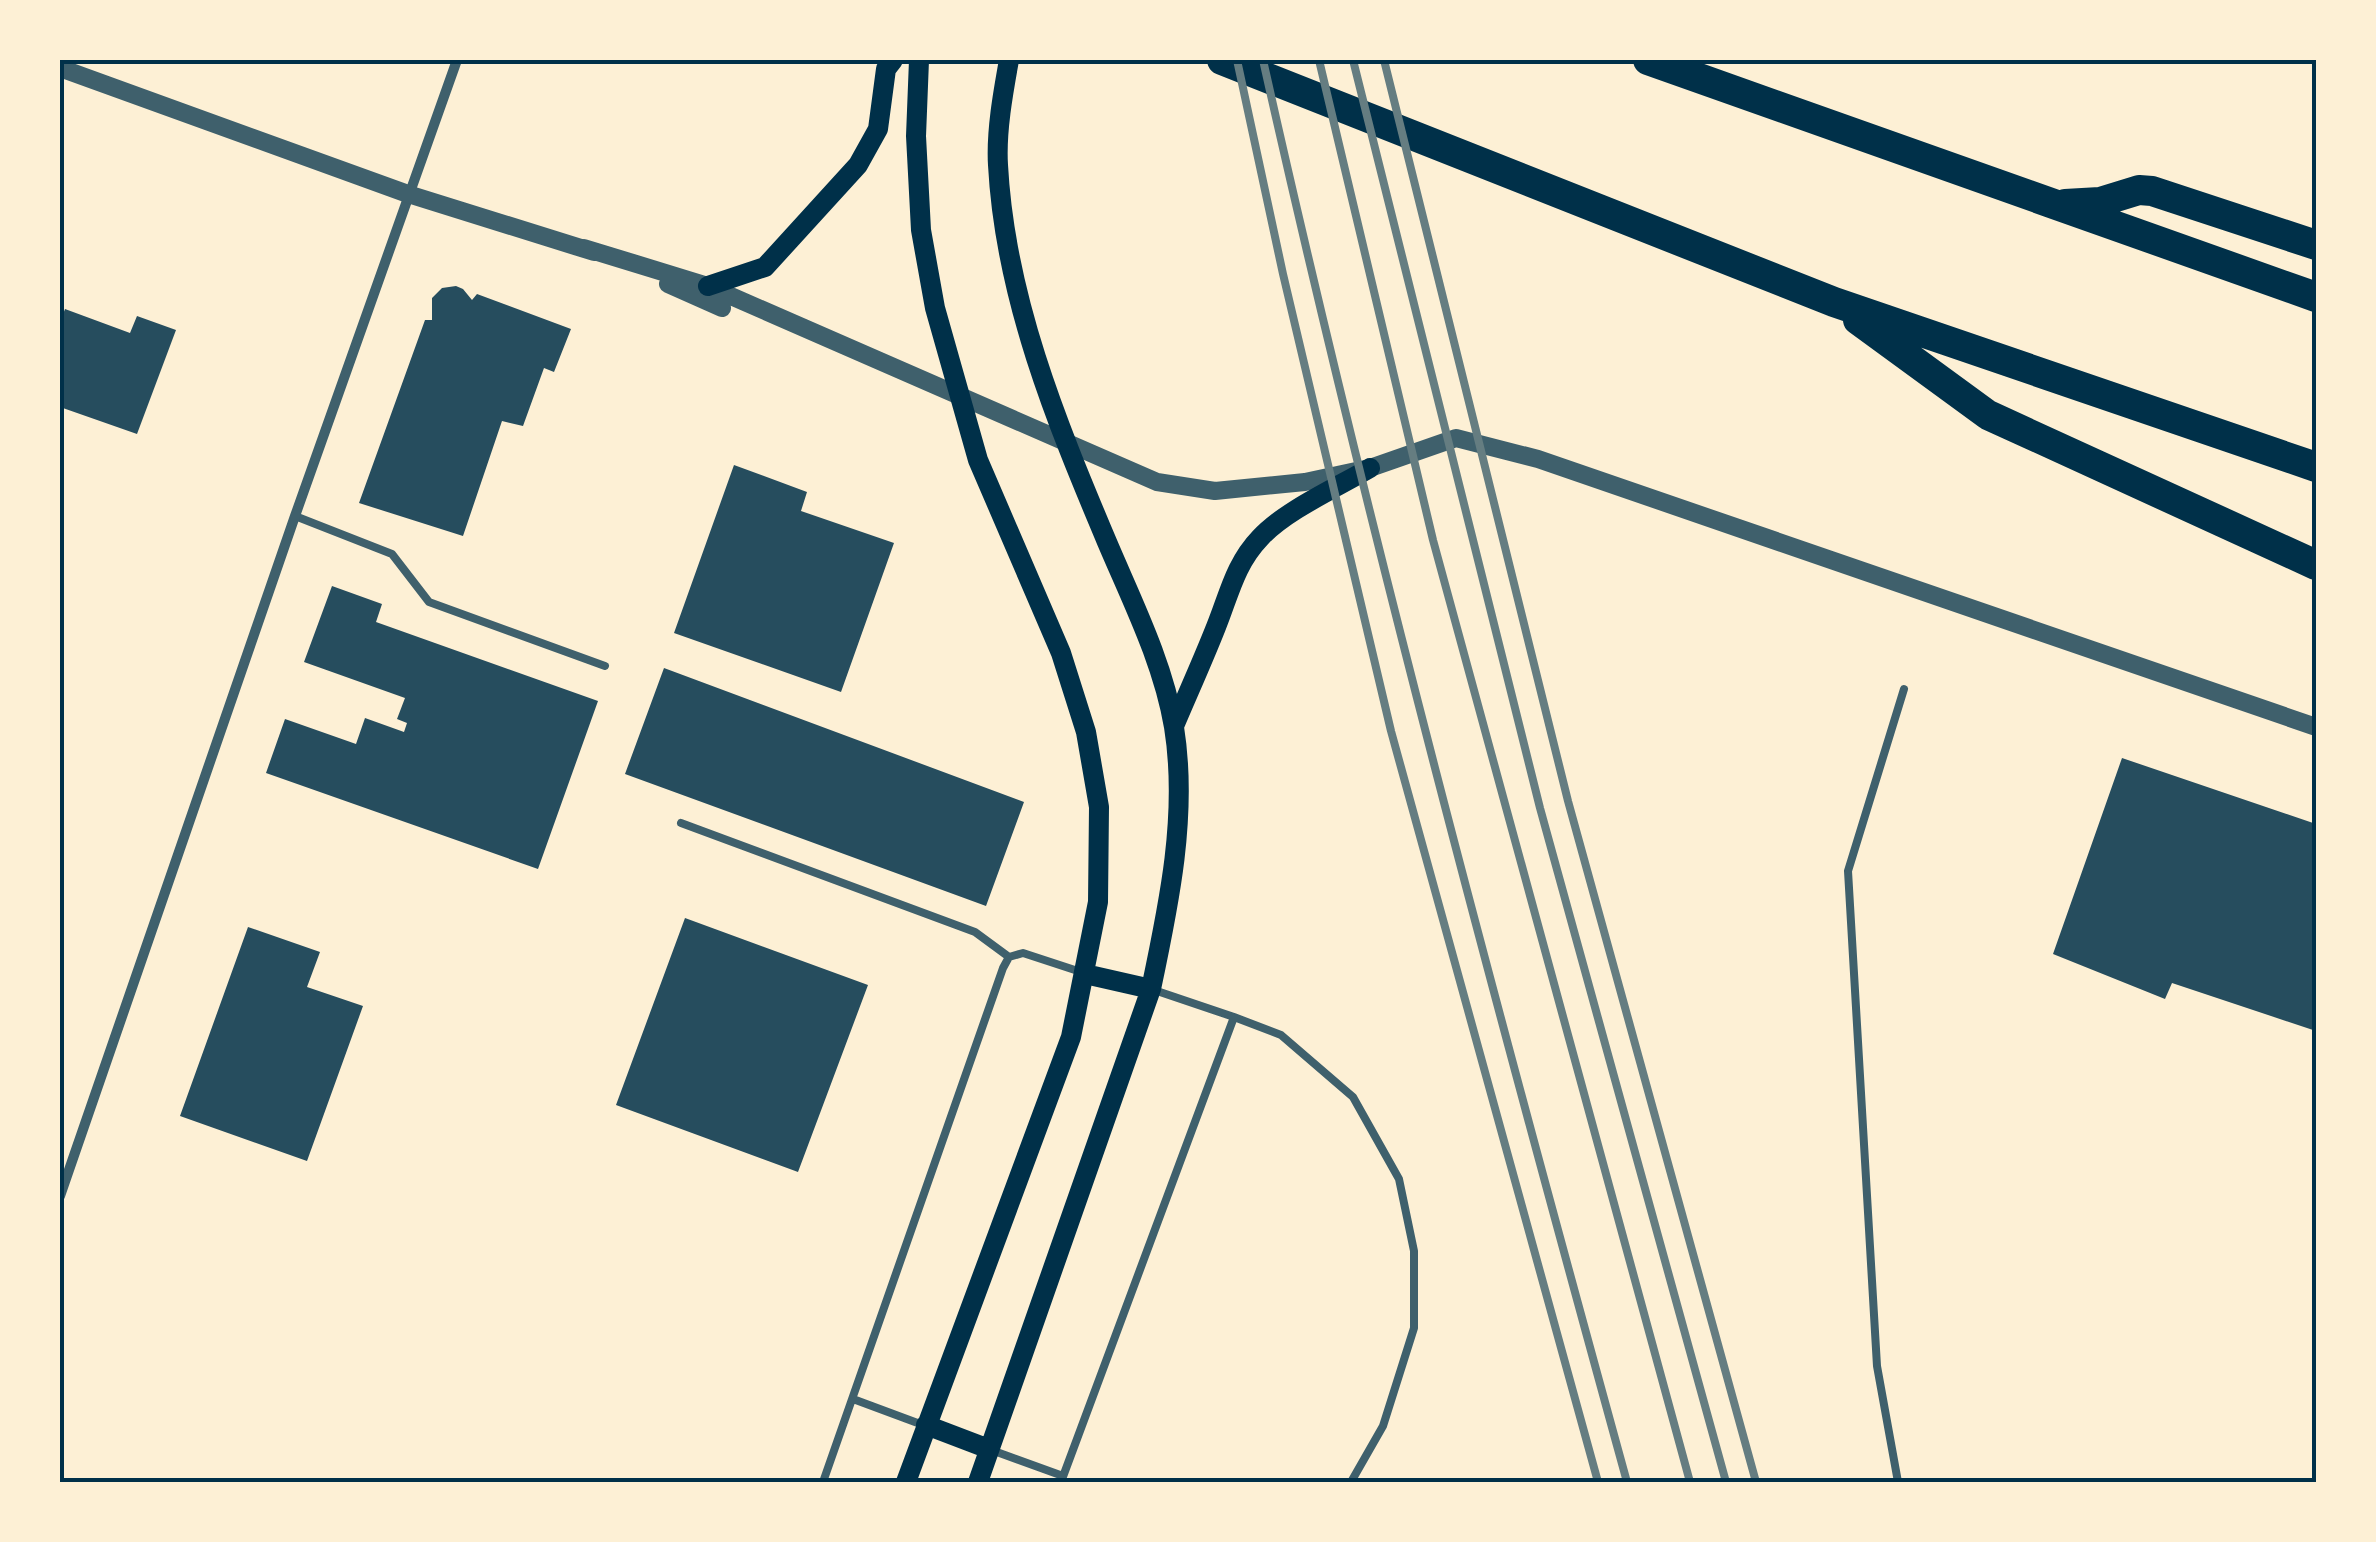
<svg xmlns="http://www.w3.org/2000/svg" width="2376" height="1542" font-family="Signika,sans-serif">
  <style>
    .building { fill: #264d5e }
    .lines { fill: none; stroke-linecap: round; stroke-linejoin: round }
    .service { stroke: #3f606c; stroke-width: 8 }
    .minor { stroke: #3f606c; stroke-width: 10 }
    .tertiary { stroke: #3f606c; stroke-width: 18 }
    .secondary { stroke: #003049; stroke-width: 20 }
    .motorway { stroke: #003049; stroke-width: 30 }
    .rail { stroke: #657d81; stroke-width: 8 }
    .neatline { fill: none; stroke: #003049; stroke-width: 4 }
  </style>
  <rect width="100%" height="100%" fill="#fdf0d5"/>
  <path class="building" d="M456 286 463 289 472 300 477 294 571 329 554 372 544 368 523 426 502 421 463 536 359 503 425 320H432V298L442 288Z
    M65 309 130 333 137 316 176 330 137 434 60 407V322Z
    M734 465 807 492 801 511 894 543 841 692 674 633Z
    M332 586 382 604 376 622 598 701 538 869 266 773 285 719 356 744 365 718 404 732 407 723 397 719 405 698 304 662Z
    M664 668 1024 802 986 906 625 774Z
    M2122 758 2316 824V1031L2172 983 2165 999 2053 954Z
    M685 918 868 985 798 1172 616 1105Z
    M248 927 320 952 307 987 363 1006 307 1161 180 1116Z"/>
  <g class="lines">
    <path class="service" d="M295 516 392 554 429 602 605 666
      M681 823 975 932 1009 957
      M1234 1017 1281 1035 1353 1097 1399 1179 1414 1251V1328L1383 1426 1351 1482
      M853 1399 923 1425
      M994 1451 1063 1476
      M823 1482 1003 968 1009 957 1023 953 1081 972
      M1061 1482 1234 1017 1154 990
      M1898 1482 1877 1366 1848 871 1904 689"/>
    <path class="minor" d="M60 1196 295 516 457 60"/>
    <path class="tertiary" d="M60 68 408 194 594 252
      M584 248 708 286 1157 482 1215 491 1305 482 1370 468 1456 438 1538 459 2316 727
      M668 284 722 308"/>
    <path class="secondary" d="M708 286 765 267 858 165 878 129 886 69 893 60
      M1174 726C1188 693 1203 660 1216 627 1229 595 1235 564 1260 538 1286 510 1336 488 1370 468
      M1085 974 1151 989
      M926 1425 989 1449
      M906 1482 1071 1037 1098 902 1099 807 1086 732 1061 653 978 460 935 308 921 230 916 136 919 60
      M978 1482 1151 989C1169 904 1188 814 1174 727 1163 662 1132 601 1107 542 1056 421 1005 297 998 165 996 132 1003 93 1009 60"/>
    <path class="motorway" d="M1222 60 1834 302 2316 467
      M1648 60 2316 297
      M2065 204 2100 202 2139 190 2152 191 2316 245
      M1858 320 1988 415 2316 565"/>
    <path class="rail" d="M1237 60 1283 274 1391 731 1598 1482
      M1263 60C1370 538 1497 1010 1627 1482
      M1319 60 1433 540 1690 1482
      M1353 60 1540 808 1726 1482
      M1384 60 1568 801 1756 1482"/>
  </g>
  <rect width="2376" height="1542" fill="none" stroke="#fdf0d5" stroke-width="125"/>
  <rect x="62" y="62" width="2252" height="1418" class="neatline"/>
</svg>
